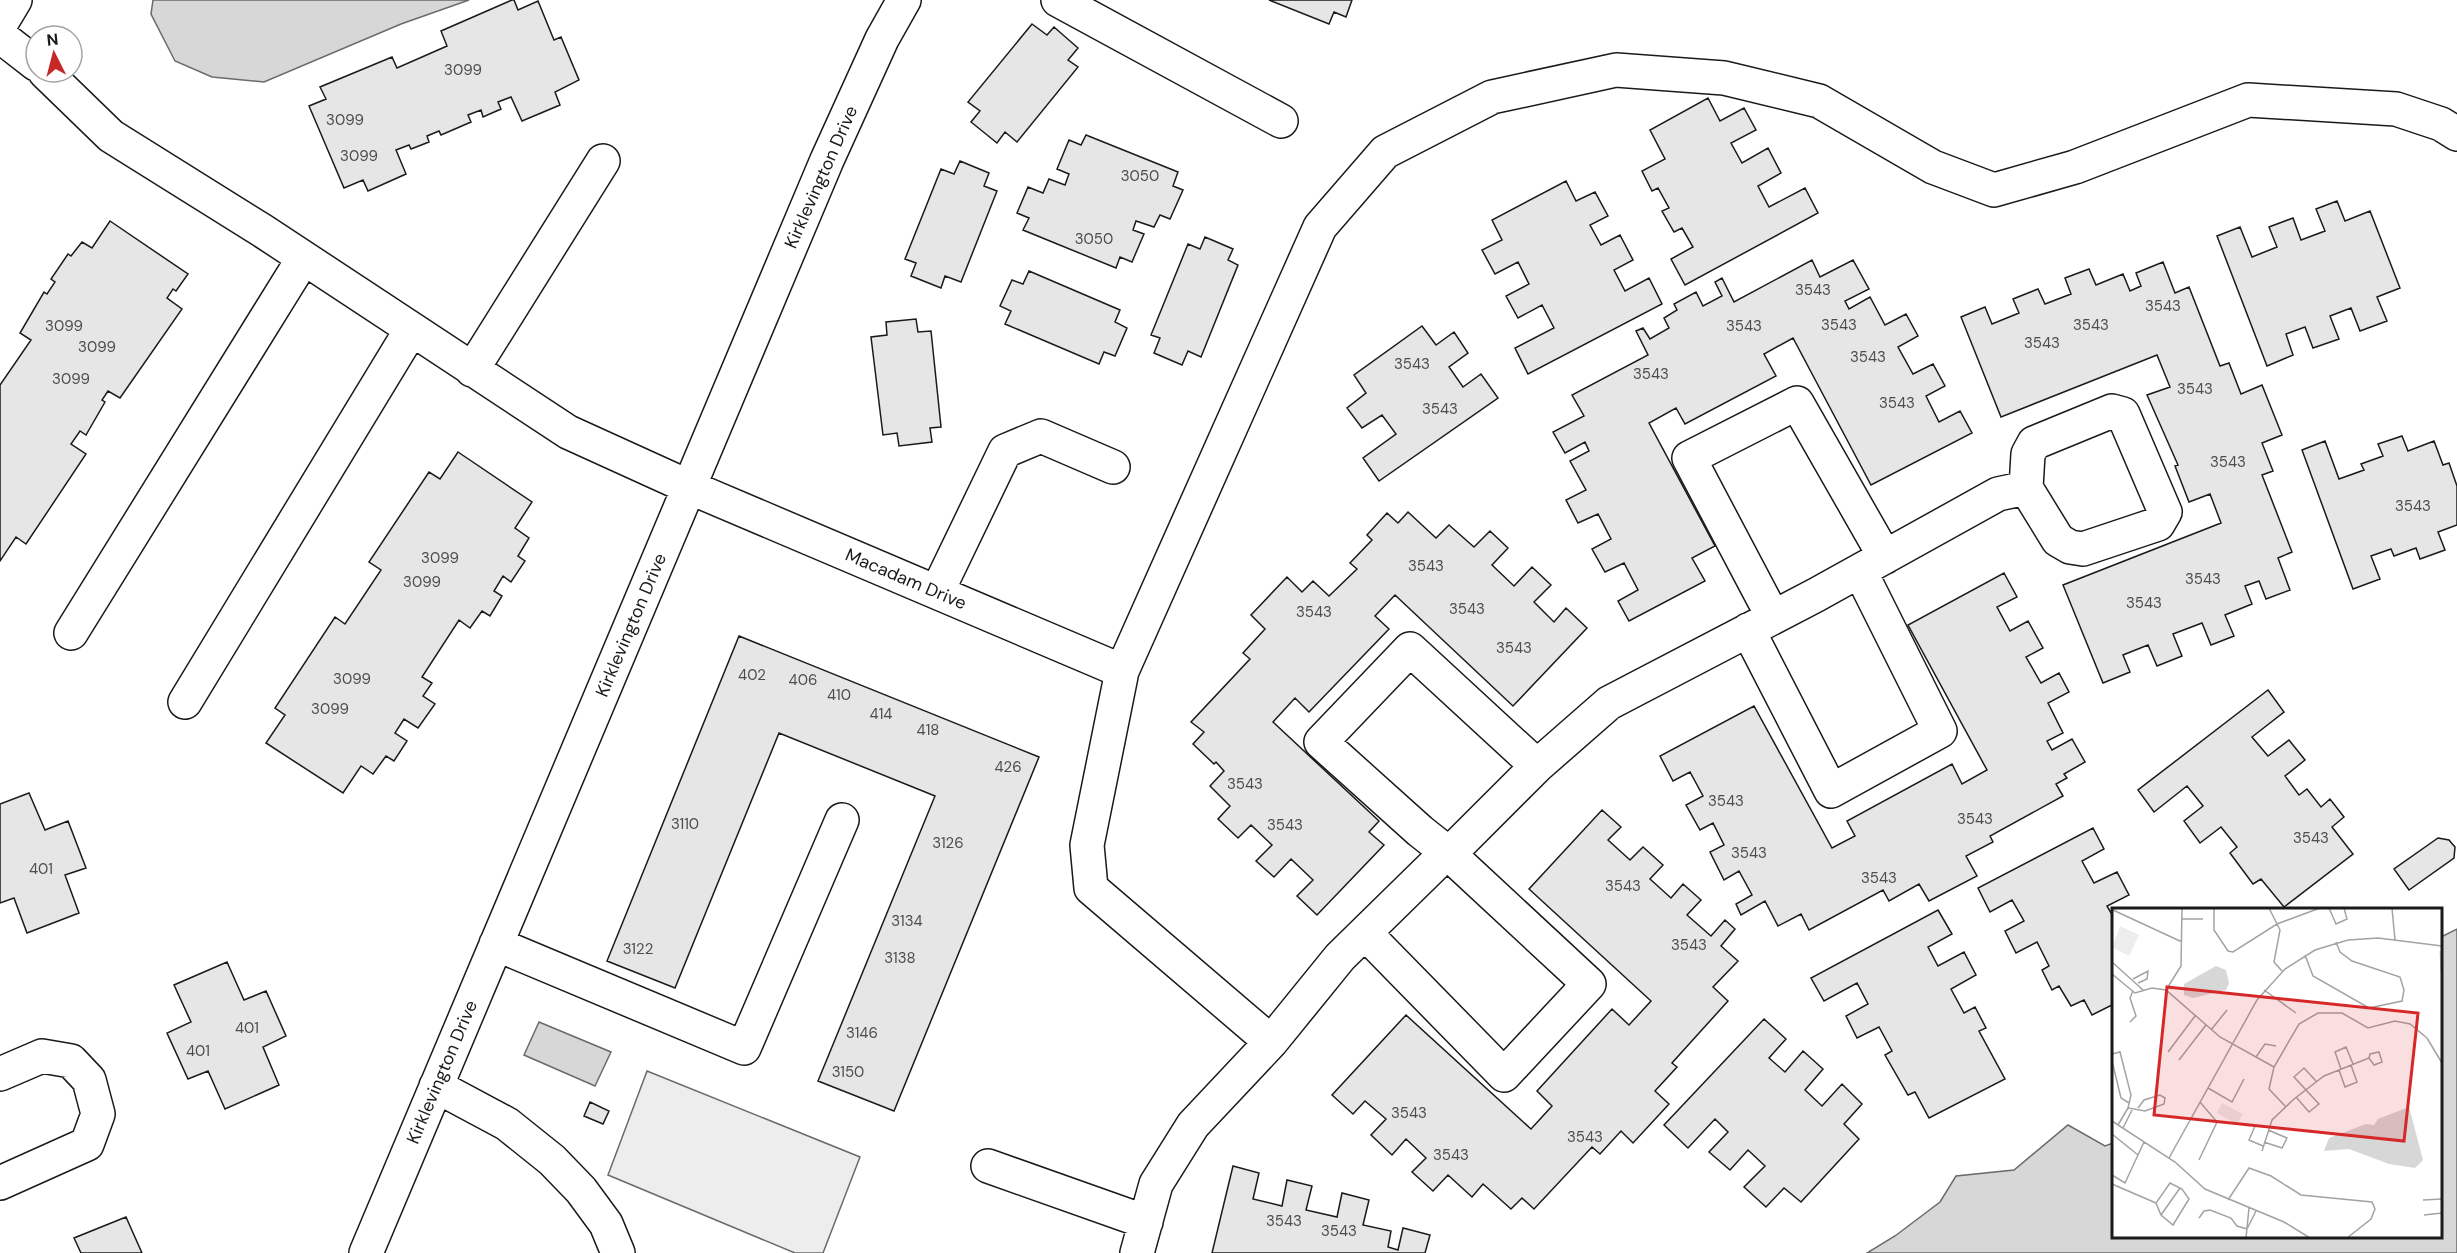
<svg xmlns="http://www.w3.org/2000/svg" width="2457" height="1253" font-family="'DM Sans',sans-serif">
  <style>
    .built { fill: #ededed; stroke: #6a6a6a; stroke-width: 1.5 }
    .water { fill: #d7d7d7; stroke: #6a6a6a; stroke-width: 1.5 }
    .building { fill: #e6e6e6; stroke: #1a1a1a; stroke-width: 1.5 }
    .lines { fill: none; stroke-linecap: round; stroke-linejoin: round }
    .minor-casing { stroke: #1a1a1a; stroke-width: 36 }
    .minor { stroke: #fff; stroke-width: 33 }
    .labels { text-anchor: middle; stroke-width: 4.5; stroke-linejoin: round; paint-order: stroke }
    .number-label { font-size: 15px; fill: #4d4d4d }
    .street-label { font-size: 18px; fill: #1a1a1a; stroke: #fff }
    .inset-river { fill: none; stroke: #d7d7d7; stroke-width: 3 }
    .inset-road { fill: none; stroke: #a3a3a3; stroke-width: 1.5 }
    .view { fill: #d62828; fill-opacity: 0.15; stroke: #d62828; stroke-width: 3 }
    .inset-edge { fill: none; stroke: #1a1a1a; stroke-width: 3 }
  </style>
  <rect width="100%" height="100%" fill="#fff"/>
  <path class="built" d="M647 1071 860 1157 823 1253H795L608 1175Z"/>
  <path class="water" d="M153 0H469L401 24 264 82 212 77 175 61 151 14Z
    M2457 929V1253H1867L1895 1236 1940 1202 1956 1176 2014 1170 2068 1125 2105 1146 2113 1143 2114 1236H2440L2441 937Z
    M539 1022 611 1052 595 1086 524 1055Z"/>
  <path class="building" d="M512 0H514L518 10 538 1 554 40 561 37 579 80 555 92 560 105 522 121 511 97 498 102 501 109 483 117 481 110 468 115 471 122 441 135 439 131 427 136 429 142 411 149 409 145 396 150 406 174 368 191 363 180 344 188 309 106 326 99 320 87 392 57 397 68 447 46 441 31Z
    M1269 0H1352L1346 17 1334 12 1329 24Z
    M1032 24 1047 35 1054 27 1078 48 1068 60 1078 67 1017 142 1005 132 997 143 971 122 980 111 968 102Z
    M1708 98 1720 121 1744 108 1756 130 1731 143 1742 163 1768 148 1781 173 1758 186 1769 207 1805 188 1818 213 1685 285 1671 259 1693 247 1682 228 1674 232 1662 211 1669 208 1658 188 1652 191 1642 171 1665 159 1650 130Z
    M1086 135 1178 172 1173 186 1183 190 1170 219 1160 215 1154 227 1136 221 1133 230 1144 234 1132 262 1120 257 1116 268 1023 230 1029 218 1017 213 1028 187 1043 193 1049 179 1065 185 1069 174 1057 169 1069 140 1081 145Z
    M960 161 989 173 984 186 997 191 961 282 945 276 941 288 911 276 916 263 905 259 941 169 954 174Z
    M1566 181 1576 201 1595 192 1608 216 1590 225 1601 245 1620 235 1633 260 1614 270 1625 291 1649 278 1662 304 1528 374 1515 348 1554 328 1542 305 1518 318 1506 296 1529 284 1518 262 1495 274 1482 250 1502 240 1492 220Z
    M2337 201 2345 221 2370 211 2400 288 2377 297 2387 321 2360 331 2351 308 2330 316 2339 339 2313 348 2305 327 2286 334 2293 355 2267 366 2217 236 2240 227 2252 257 2277 247 2269 227 2293 218 2301 240 2325 231 2316 209Z
    M110 221 188 274 176 291 173 289 167 298 182 309 120 398 108 391 102 400 105 402 86 435 80 431 71 444 86 454 26 544 16 537 0 561V385L31 340 20 333 44 292 47 294 55 282 51 279 68 254 71 256 82 242 92 248Z
    M1205 237 1233 249 1228 260 1238 265 1201 357 1188 351 1182 365 1154 353 1160 338 1151 335 1188 244 1200 249Z
    M1812 260 1820 277 1853 260 1869 289 1845 301 1849 309 1870 297 1885 325 1906 314 1918 336 1898 347 1913 374 1933 364 1945 386 1926 396 1939 422 1960 411 1972 433 1871 485 1793 338 1764 354 1776 376 1685 424 1676 408 1649 423 1715 546 1692 558 1705 581 1629 621 1618 601 1638 590 1624 563 1605 572 1592 549 1611 539 1598 514 1578 523 1566 500 1586 490 1570 461 1589 451 1585 442 1565 453 1553 432 1584 416 1572 395 1648 355 1636 331 1643 328 1650 339 1669 328 1664 318 1677 310 1674 304 1696 292 1703 306 1722 296 1715 282 1722 278 1734 302Z
    M2163 262 2175 293 2189 287 2220 366 2229 363 2241 394 2262 385 2282 435 2262 443 2273 471 2262 475 2292 552 2278 558 2290 590 2266 599 2259 581 2245 586 2252 604 2225 615 2234 636 2211 645 2202 623 2173 634 2182 656 2157 666 2148 645 2123 655 2130 672 2103 683 2063 585 2221 523 2210 494 2189 502 2175 466 2178 465 2147 395 2170 387 2157 355 2001 417 1961 317 1985 307 1992 324 2019 313 2013 299 2038 289 2045 304 2071 294 2065 278 2089 269 2096 285 2123 274 2130 291 2141 286 2136 273Z
    M1029 271 1120 310 1115 322 1127 328 1115 356 1104 352 1099 364 1005 324 1011 311 1000 306 1012 280 1023 284Z
    M916 319 918 332 931 331 941 427 930 428 932 442 899 446 897 433 883 435 871 337 887 335 886 322Z
    M1422 326 1436 345 1454 332 1468 353 1449 367 1463 387 1481 374 1498 398 1379 481 1363 458 1396 434 1382 415 1362 428 1347 408 1366 393 1354 375Z
    M2402 436 2408 451 2434 441 2443 465 2449 463 2457 486V525L2438 532 2445 550 2420 559 2416 548 2394 556 2391 549 2371 556 2380 579 2353 589 2302 450 2325 441 2339 479 2364 470 2361 464 2383 456 2378 444Z
    M458 452 532 502 515 528 529 538 518 556 525 561 511 582 503 576 494 591 502 596 490 616 482 611 470 628 459 620 422 677 432 683 423 696 435 704 418 728 404 719 395 733 407 741 394 761 386 756 373 774 361 766 343 793 266 743 285 715 275 708 335 617 345 624 381 570 369 562 429 472 440 479Z
    M1408 512 1436 538 1449 525 1474 547 1490 531 1508 548 1492 565 1514 586 1532 567 1551 585 1534 602 1554 622 1566 608 1587 628 1513 706 1395 595 1375 616 1389 629 1309 712 1295 698 1273 722 1379 821 1369 832 1384 845 1317 915 1297 896 1313 880 1291 859 1274 877 1256 861 1272 845 1251 825 1238 838 1218 819 1230 806 1210 786 1224 771 1216 762 1214 764 1193 744 1204 732 1191 722 1250 659 1243 653 1265 629 1251 615 1287 577 1302 592 1313 581 1329 596 1357 569 1350 563 1372 540 1367 535 1387 513 1398 523Z
    M2004 573 2017 597 1997 607 2010 631 2028 621 2043 648 2026 657 2041 683 2059 673 2069 692 2048 703 2063 733 2047 741 2052 750 2072 739 2085 762 2064 774 2067 778 2056 784 2063 796 1990 836 1993 842 1966 856 1977 876 1929 901 1919 884 1889 901 1883 890 1809 930 1801 914 1778 926 1765 901 1741 915 1736 904 1752 895 1739 871 1724 880 1710 852 1724 845 1713 823 1700 830 1686 805 1703 796 1690 772 1673 781 1660 756 1754 706 1832 848 1855 836 1847 821 1952 764 1962 784 1987 770 1908 625Z
    M739 636 1039 757 894 1111 818 1081 935 796 779 733 675 988 607 961Z
    M2268 690 2284 712 2252 737 2268 756 2289 740 2305 760 2285 776 2299 795 2307 789 2321 807 2330 799 2344 817 2332 827 2353 854 2284 907 2261 879 2253 884 2230 853 2237 847 2221 827 2200 843 2184 821 2203 806 2187 786 2154 812 2138 790Z
    M29 793 45 830 68 821 86 868 65 875 79 913 27 933 14 898 0 903V804Z
    M1602 810 1621 827 1608 840 1630 860 1643 847 1663 865 1650 879 1671 898 1683 884 1701 900 1687 915 1711 936 1725 920 1735 929 1721 946 1738 961 1713 987 1728 1001 1672 1063 1677 1067 1655 1091 1669 1104 1633 1143 1621 1131 1600 1154 1592 1147 1534 1209 1522 1198 1511 1209 1483 1184 1472 1197 1448 1175 1433 1191 1412 1172 1426 1158 1406 1139 1392 1155 1371 1135 1386 1119 1365 1101 1353 1114 1332 1095 1406 1015 1531 1129 1552 1106 1537 1091 1612 1009 1629 1025 1651 1001 1529 889Z
    M2093 828 2104 849 2082 861 2094 883 2117 872 2129 895 2107 906 2114 918V1004L2092 1015 2084 1000 2071 1006 2059 986 2052 990 2042 970 2049 966 2037 942 2016 953 2005 931 2024 921 2012 900 1990 912 1978 888Z
    M2438 838 2449 840 2455 847 2454 858 2409 890 2394 869Z
    M1938 910 1952 934 1928 947 1938 966 1964 952 1976 975 1951 989 1964 1013 1975 1007 1986 1028 1979 1031 2005 1079 1929 1118 1915 1092 1908 1095 1885 1055 1892 1051 1879 1027 1857 1038 1846 1016 1868 1004 1857 983 1824 1001 1811 978Z
    M227 962 244 1000 266 991 286 1036 263 1047 279 1085 225 1109 208 1071 188 1079 167 1033 191 1022 174 985Z
    M1764 1019 1786 1039 1769 1058 1785 1072 1803 1051 1823 1069 1805 1090 1822 1106 1842 1084 1862 1104 1844 1124 1859 1139 1801 1202 1784 1188 1766 1207 1744 1187 1765 1166 1748 1150 1730 1170 1709 1152 1728 1132 1715 1119 1688 1148 1664 1125Z
    M590 1102 609 1111 603 1124 584 1116Z
    M1233 1166 1259 1173 1253 1199 1282 1206 1287 1180 1312 1186 1306 1210 1337 1217 1342 1193 1369 1200 1363 1225 1391 1231 1388 1247 1398 1250 1403 1228 1430 1235 1425 1253H1212Z
    M126 1217 142 1253H81L74 1238Z"/>
  <g class="lines">
    <g class="minor-casing">
      <path id="minor" d="M1058 0 1281 121
        M0 25 15 0
        M0 36 36 64
        M45 72 111 136 263 231 568 432 689 487 1122 671
        M472 370 603 161
        M2112 411 2123 414 2165 512 2158 524 2083 549 2070 547 2058 540 2026 488 2028 454 2034 443Z
        M937 592 1005 451 1041 436 1113 467
        M1773 617 1689 458 1797 403 1885 557
        M1748 630 1831 791 1940 731 1860 571
        M71 633 303 259
        M185 702 411 330
        M1365 933 1504 1075 1589 984 1449 854 1420 831 1321 742 1410 649 1537 766
        M496 944 744 1048 842 820
        M1271 1042 1091 888 1087 845 1122 671 1320 227 1385 152 1492 97 1616 70 1724 78 1819 101 1933 167 1994 190 2075 167 2248 100 2396 109 2441 124 2457 134
        M0 1074 42 1056 71 1061 89 1080 98 1114 87 1144 0 1183
        M436 1086 507 1124 552 1160 581 1190 606 1224 618 1253
        M988 1166 1146 1222
        M366 1253 827 160 882 39 904 0
        M1137 1253 1156 1184 1193 1125 1271 1042 1340 957 1437 862 1449 854 1537 766 1609 703 1816 595 1998 494 2026 488"/>
    </g>
    <use href="#minor" class="minor"/>
  </g>
  <g class="labels">
    <g class="number-label">
      <text x="463" y="75">3099</text>
      <text x="345" y="125">3099</text>
      <text x="359" y="161">3099</text>
      <text x="1140" y="181">3050</text>
      <text x="1094" y="244">3050</text>
      <text x="1813" y="295">3543</text>
      <text x="2163" y="311">3543</text>
      <text x="1839" y="330">3543</text>
      <text x="2091" y="330">3543</text>
      <text x="64" y="331">3099</text>
      <text x="1744" y="331">3543</text>
      <text x="2042" y="348">3543</text>
      <text x="97" y="352">3099</text>
      <text x="1868" y="362">3543</text>
      <text x="1412" y="369">3543</text>
      <text x="1651" y="379">3543</text>
      <text x="71" y="384">3099</text>
      <text x="2195" y="394">3543</text>
      <text x="1897" y="408">3543</text>
      <text x="1440" y="414">3543</text>
      <text x="2228" y="467">3543</text>
      <text x="2413" y="511">3543</text>
      <text x="440" y="563">3099</text>
      <text x="1426" y="571">3543</text>
      <text x="2203" y="584">3543</text>
      <text x="422" y="587">3099</text>
      <text x="2144" y="608">3543</text>
      <text x="1467" y="614">3543</text>
      <text x="1314" y="617">3543</text>
      <text x="1514" y="653">3543</text>
      <text x="752" y="680">402</text>
      <text x="352" y="684">3099</text>
      <text x="803" y="685">406</text>
      <text x="839" y="700">410</text>
      <text x="330" y="714">3099</text>
      <text x="881" y="719">414</text>
      <text x="928" y="735">418</text>
      <text x="1008" y="772">426</text>
      <text x="1245" y="789">3543</text>
      <text x="1726" y="806">3543</text>
      <text x="1975" y="824">3543</text>
      <text x="685" y="829">3110</text>
      <text x="1285" y="830">3543</text>
      <text x="2311" y="843">3543</text>
      <text x="948" y="848">3126</text>
      <text x="1749" y="858">3543</text>
      <text x="41" y="874">401</text>
      <text x="1879" y="883">3543</text>
      <text x="1623" y="891">3543</text>
      <text x="907" y="926">3134</text>
      <text x="1689" y="950">3543</text>
      <text x="638" y="954">3122</text>
      <text x="900" y="963">3138</text>
      <text x="247" y="1033">401</text>
      <text x="862" y="1038">3146</text>
      <text x="198" y="1056">401</text>
      <text x="848" y="1077">3150</text>
      <text x="1409" y="1118">3543</text>
      <text x="1585" y="1142">3543</text>
      <text x="1451" y="1160">3543</text>
      <text x="1284" y="1226">3543</text>
      <text x="1339" y="1236">3543</text>
    </g>
    <g class="street-label">
      <text transform="translate(821 177) rotate(-66)" y="6">Kirklevington Drive</text>
      <text transform="translate(906 579) rotate(23)" y="6">Macadam Drive</text>
      <text transform="translate(631 625) rotate(-67)" y="6">Kirklevington Drive</text>
      <text transform="translate(442 1072) rotate(-67)" y="6">Kirklevington Drive</text>
    </g>
  </g>
  <g transform="translate(2112 908)">
    <rect width="330" height="330" fill="#fff"/>
    <path d="M8 18 27 27 17 48 0 39ZM110 195 131 206 125 216 105 205Z" fill="#ededed"/>
    <path d="M104 58 114 62 117 75 114 82 81 90 72 87V76ZM297 199 311 252 303 260 277 256 237 241 212 243 217 230 254 216 262 217 266 211Z" fill="#d7d7d7"/>
    <path class="inset-river" d="M329 43 330 64"/>
    <path class="inset-road" d="M102 0V22L116 43 121 44 165 16 208 0M157 0 168 22 162 54 170 63M217 0 224 16 235 11 232 0M280 0 283 32M1 2 70 34M70 11H91M193 47 201 68 257 100 290 93 292 82 288 69 240 53 228 44 224 34M0 54 31 82M0 66 23 85 40 80 54 82 108 129 162 159M21 71 36 63 35 71 26 75M54 82 69 58 70 0M152 82 184 105M18 114 24 108 18 90 21 83M99 122 115 102M56 144 83 108M0 146 8 144 19 187 16 200 33 203 52 196 53 190 48 187 32 192 26 200M144 149 153 136 164 138M67 152 94 117M0 153 9 190 17 195M229 161 223 144 234 139 241 156M227 162 233 179 245 174 239 157M96 180 120 194 132 171M184 189 197 204 207 196 182 169 192 160 204 173M174 199 157 181 162 159 187 116 206 105H230L256 120 283 113 298 116 315 130 330 155M0 213 63 254 93 281 172 314 198 330M6 217 16 200M143 218 137 232 151 238M11 220 20 202M0 226 26 247M152 234 170 240 175 230 156 222M150 243 160 212 182 191 212 168 257 150 258 146 267 144 270 154 262 157 257 150M57 250 145 92 173 61 203 42 236 32 266 30 330 38M87 252 105 214 88 194M0 267 13 275 32 234M58 275 70 281 77 291 61 317 49 307 44 295ZM0 276 44 295M116 292 137 260 159 268 189 287 260 294 263 301 259 311 235 330M311 292 330 291M49 307 68 280M312 307 330 305M87 310 92 303 98 302 119 310 125 318 135 321M135 321 144 303M134 330 137 300"/>
    <path class="view" d="M55 79 306 105 292 233 42 207Z"/>
    <rect width="330" height="330" class="inset-edge"/>
  </g>
  <g transform="translate(54 54) rotate(354)"><circle r="28" fill="#ffffff" stroke="#a3a3a3" stroke-width="1.5"/>
  <path d="M0-4.5L10 22L0 15L-10 22Z" fill="#c62828"/>
  <text y="-9" font-size="16" font-weight="bold" text-anchor="middle" fill="#1a1a1a">N</text>
  </g>
</svg>
